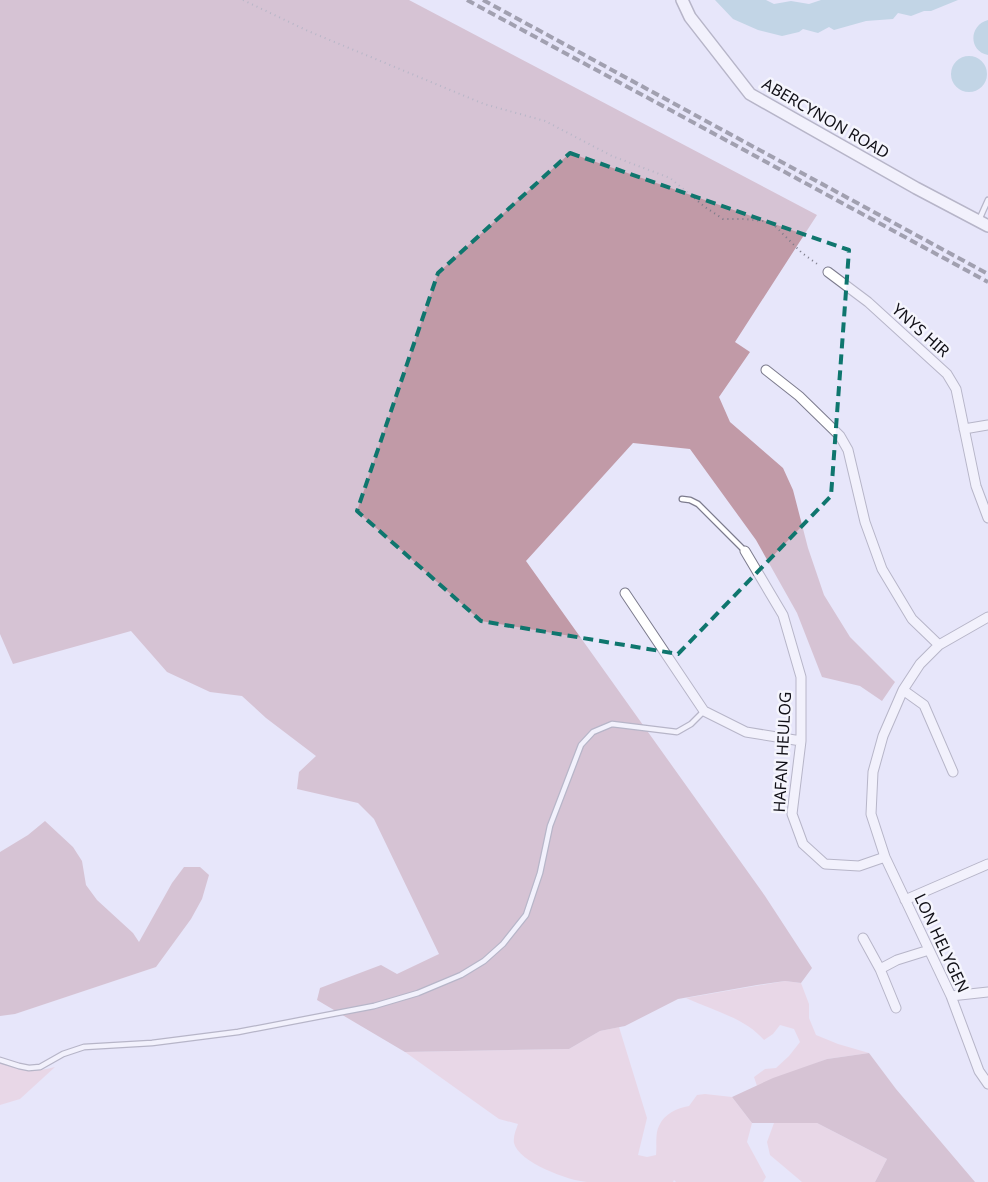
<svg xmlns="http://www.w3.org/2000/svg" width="988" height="1182" font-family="'Noto Sans',sans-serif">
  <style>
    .green { fill: #e9c6d1 }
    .forest { fill: #c19aa7 }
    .water { fill: #95c1ce }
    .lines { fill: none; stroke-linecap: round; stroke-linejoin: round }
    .service-casing { stroke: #7c7b8d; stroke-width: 7 }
    .minor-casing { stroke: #7c7b8d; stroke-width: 11 }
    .tertiary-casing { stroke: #7c7b8d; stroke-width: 14 }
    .path { stroke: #7d7c8a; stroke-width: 2; stroke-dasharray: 1 4; stroke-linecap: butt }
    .service { stroke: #fff; stroke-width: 4.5 }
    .minor { stroke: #fff; stroke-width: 9 }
    .tertiary { stroke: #fff; stroke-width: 11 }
    .rail { stroke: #4d4c57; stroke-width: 4; stroke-dasharray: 8 4; stroke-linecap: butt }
    .marked { fill: none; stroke: #0f766e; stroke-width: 4; stroke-dasharray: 10 6; stroke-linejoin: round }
    .labels { text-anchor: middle; stroke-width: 5; stroke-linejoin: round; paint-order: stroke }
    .street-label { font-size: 16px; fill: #111017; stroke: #f5f5fd }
  </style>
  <rect width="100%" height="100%" fill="#e7e6fa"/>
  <path class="green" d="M785 981 801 983 809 1004V1018L816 1035 838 1044 869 1053 827 1059 757 1086 754 1077 765 1069 776 1068 789 1056 800 1042 794 1029 780 1025 773 1034 764 1040C745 1018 712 1010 686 998Z
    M619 1027 647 1118 638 1155 647 1157 656 1155C657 1147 655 1133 659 1126 664 1114 677 1108 689 1106L697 1095 705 1094 732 1097 752 1123 747 1142 766 1177 763 1182H676L674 1180 673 1182C644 1182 615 1182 587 1182 569 1181 518 1162 514 1143 513 1136 516 1130 518 1124L499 1119 405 1052 569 1049 600 1031Z
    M0 1062C22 1071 32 1073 55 1067L20 1099 0 1105Z
    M774 1123H817L887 1159 875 1182H802L770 1155 767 1142Z"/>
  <path class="forest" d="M0 0H409L817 215 735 342 750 352 719 397 730 422 783 468 793 490 808 548 824 595 850 637 895 682 882 701 860 686 822 677 797 613 756 540 690 449 633 443 526 561 765 896 812 968 801 983 785 981 757 985 678 999 625 1026 600 1031 569 1049 405 1052 317 1000 320 988 381 965 397 974 439 954 374 819 358 803 297 789 299 772 316 756 266 718 242 696 210 692 167 672 131 631 13 664 0 634Z
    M45 821 73 847 82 861 86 885 97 900 133 933 139 942 172 883 184 867H200L209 875 202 899 191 919 156 967 15 1014 0 1016V852L28 835Z
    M869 1053 896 1089 975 1182H875L887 1159 817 1123H752L732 1097 773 1078 827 1059Z"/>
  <path class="water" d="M715 0H766L774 4 791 1 809 4 821 0H958L931 11H924L911 16 898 13 893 19 866 21 834 30 829 27 818 33 803 29 799 32 782 36 758 30 733 19Z
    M988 20V55C968 51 969 25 988 20Z
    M951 74a18 18 0 1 1 36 0a18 18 0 1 1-36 0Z"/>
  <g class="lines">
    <g class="service-casing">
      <path id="service" d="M979 220 988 200
        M682 499 690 500 698 504 745 551
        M0 1060 19 1066 29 1068 40 1067 63 1054 84 1047 152 1043 238 1032 374 1006 418 993 461 975 484 961 503 944 526 915 540 873 550 826 581 745 593 732 612 724 677 732 691 724 704 711"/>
    </g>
    <g class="minor-casing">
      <path id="minor" d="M828 272 868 302 947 374 956 389 976 486 988 518
        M766 370 799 396 840 436 848 450 865 522 882 569 912 619 939 645
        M964 429 988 425
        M745 551 783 615 801 677V741L792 814 803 844 825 864 859 866 885 857
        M625 593 704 711 746 732 801 741
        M988 617 939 645 920 664 903 690 883 736 873 772 871 814 885 857 951 996 979 1071 988 1084
        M903 690 924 705 953 772
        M905 900 988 864
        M863 938 880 969
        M951 996 988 992
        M896 1008 880 969 897 960 929 950"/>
    </g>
    <g class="tertiary-casing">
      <path id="tertiary" d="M682 0 690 17 750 94 916 188 988 226"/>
    </g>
    <path class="path" d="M243 0 308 31 484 104 545 121 612 156 670 178 705 207 723 219H745L771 222 802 253 820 266"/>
    <use href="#service" class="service"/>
    <use href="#minor" class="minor"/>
    <use href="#tertiary" class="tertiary"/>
    <path class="rail" d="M467 0 988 282
      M483 0 988 274"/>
  </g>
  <path d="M0 0H988V1182H0ZM570 153 849 250 831 496 678 654 481 621 357 511 438 273Z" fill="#e7e6fa" fill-opacity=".55" fill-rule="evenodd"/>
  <path class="marked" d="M570 153 849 250 831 496 678 654 481 621 357 511 438 273Z"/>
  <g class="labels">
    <g class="street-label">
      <text transform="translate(826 118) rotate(30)" y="6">ABERCYNON ROAD</text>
      <text transform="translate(921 330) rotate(42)" y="6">YNYS HIR</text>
      <text transform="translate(782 752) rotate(-87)" y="6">HAFAN HEULOG</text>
      <text transform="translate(942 943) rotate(65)" y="6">LON HELYGEN</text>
    </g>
  </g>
</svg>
